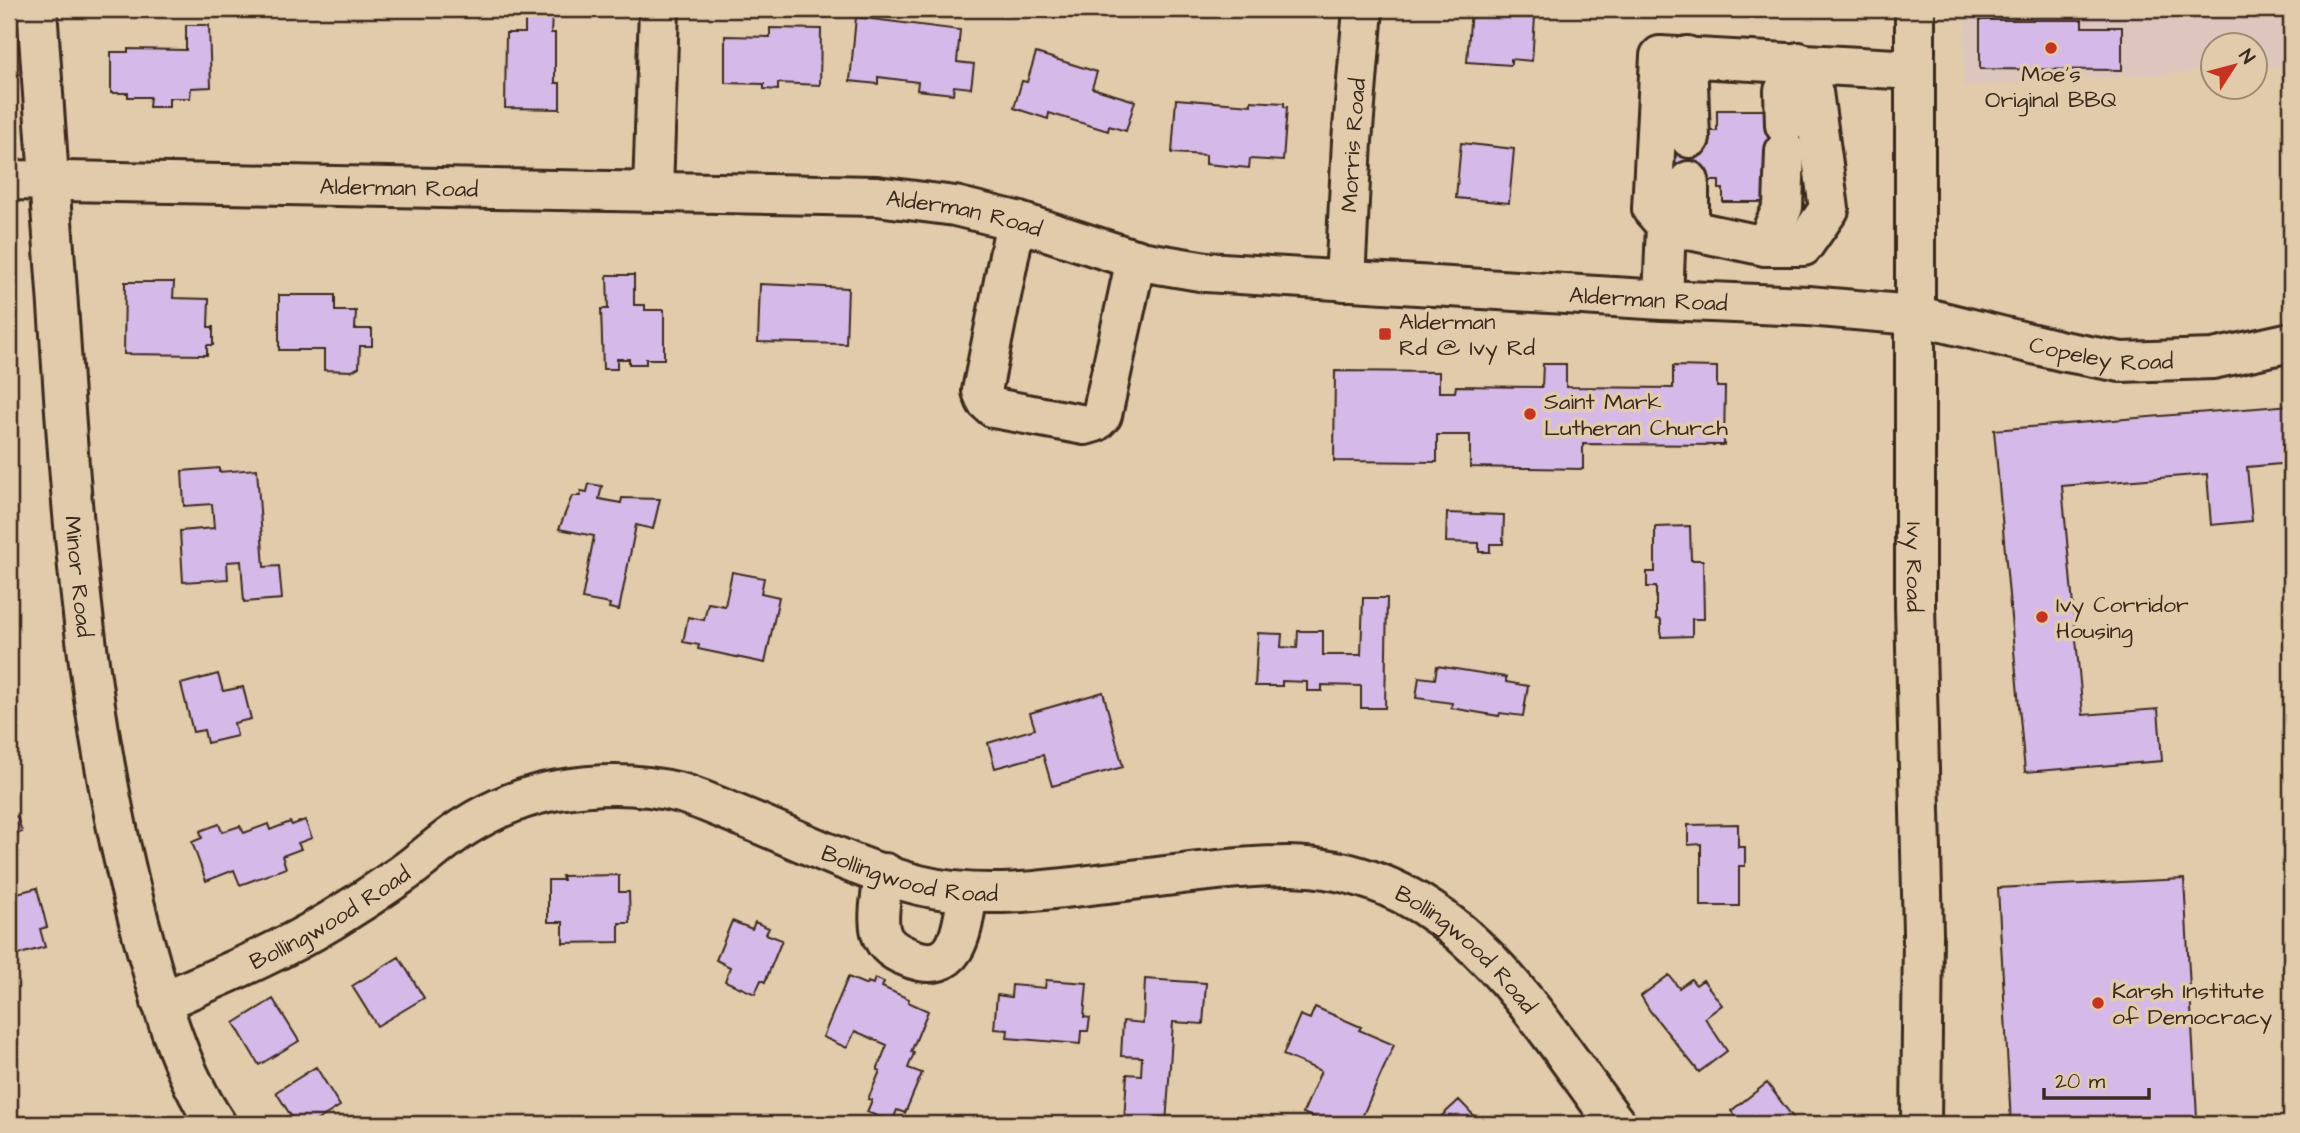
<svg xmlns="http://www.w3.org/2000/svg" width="2300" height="1133" font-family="'Architects Daughter',sans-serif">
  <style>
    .built { fill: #ddc6bd }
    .building { fill: #d5b9e8; stroke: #3b2a1e; stroke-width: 2 }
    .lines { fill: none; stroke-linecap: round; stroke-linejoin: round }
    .minor-casing { stroke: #3b2a1e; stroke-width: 44 }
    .major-casing { stroke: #3b2a1e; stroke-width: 44 }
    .minor { stroke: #e1cbab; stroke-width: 38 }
    .major { stroke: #e1cbab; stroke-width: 38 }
    .poi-dot { fill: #c8321e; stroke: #e1cbab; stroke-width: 2.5 }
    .labels { text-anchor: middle; stroke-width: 7; stroke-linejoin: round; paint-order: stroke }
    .poi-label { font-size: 23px; fill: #3b2a1e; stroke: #e1cbab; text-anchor: start }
    .street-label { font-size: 23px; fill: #3b2a1e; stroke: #e1cbab }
  </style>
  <rect width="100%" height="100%" fill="#e1cbab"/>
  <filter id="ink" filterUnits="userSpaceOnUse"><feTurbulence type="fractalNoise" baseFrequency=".0143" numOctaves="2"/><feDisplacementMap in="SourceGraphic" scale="14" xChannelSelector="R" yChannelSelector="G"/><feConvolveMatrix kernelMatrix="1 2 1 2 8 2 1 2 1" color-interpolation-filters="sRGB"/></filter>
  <g filter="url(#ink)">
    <path class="built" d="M1966 9H2291V66L2255 68 2254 46H2212V71L1963 86Z"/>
    <path class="building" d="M1471 9H1514V16L1535 17 1532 61 1511 59V65L1467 62Z
      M525 15 552 16 551 33H555V83H560V109L505 108 506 33H525Z
      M856 17 960 30 957 62 974 64 971 88 954 86 953 94 917 90 918 82 878 77V84L850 81Z
      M1980 20H2082V27H2122V70L1980 69Z
      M186 25H209L211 87 191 88 190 98H169V107H149L150 97H128V93H111V52H128V49L186 50Z
      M770 28 821 29 820 85 778 83V90L764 89V84L725 83V36L770 37Z
      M1036 53 1097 72 1092 88 1135 101 1126 131 1109 126 1108 131 1049 113 1048 119 1014 108 1022 81 1027 82Z
      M1176 99 1251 105V101L1284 103V107H1287L1283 161 1250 159 1249 168 1206 164V155L1172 153Z
      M1717 110H1772L1797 125 1768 202H1723V189H1719V181H1661V138L1697 131H1717Z
      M1461 143 1514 149 1509 203 1456 198Z
      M607 275H634V305H645V310H664V359H646V364H629V359H617V369H603L601 309H608Z
      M125 282H174L173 298 209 299 208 327H213V345H207V355L124 354Z
      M760 284 848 288 846 344 758 342Z
      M279 295H335V311H356L355 329H372V346H360L359 367 352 371 324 370V350H279Z
      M1543 364H1566V387L1673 388V366L1717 367V387H1725L1724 445 1583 444V469L1470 467V435H1437V462L1334 461 1335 371 1439 372V392H1455L1456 386 1542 387Z
      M2291 405V463L2247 467 2252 521 2211 525 2207 474 2062 486 2083 715 2158 709 2162 761 2025 772 1994 430Z
      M219 468V472L257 469 264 567 279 566 282 599 244 602 241 561 227 562 228 579 183 582 180 531 214 528 212 504 184 506 182 471Z
      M589 484 602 486 599 499 621 503 622 498 660 499 653 529 636 525 619 610 609 608 610 604 582 599 594 536 559 529 572 496H580L581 491 587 492Z
      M1447 513 1504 515 1503 544H1490V552H1479V543L1446 542Z
      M1690 526 1691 560H1703L1704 619H1692V636L1661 637V620L1656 619V587H1647V572H1655V527Z
      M732 572 764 578 761 593 779 597 765 663 698 649 699 645 683 642 688 617 704 620 708 603 725 606Z
      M1363 598H1387L1385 708H1361V686L1322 685V691H1307V682L1282 681V686H1255L1258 633 1282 634 1281 647 1297 648 1298 631H1323V655H1361Z
      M1437 666 1506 677V682L1528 686 1523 716 1500 713 1499 716 1451 708 1452 703 1416 698 1419 677 1435 679Z
      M218 674 223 691 243 687 251 719 234 723 237 736 207 743 204 730 193 732 181 684Z
      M1103 692 1123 767 1052 786 1043 755 995 768 988 743 1035 729 1030 713Z
      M9 813 10 817 17 816 22 832 12 835 16 849 9 851Z
      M305 820 312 838 298 843 301 849 282 856 286 868 240 885 234 870 206 881 192 842 202 838 200 831 219 824 222 832 240 826 244 833 268 824 270 830 290 822 292 825Z
      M1738 824V847H1745V866H1739V906H1701V844L1688 845V825Z
      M619 875V892H629L630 923H619V942L563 943V922H548V880H563L562 876Z
      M2184 879 2197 1118 2077 1124H2011L1998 888Z
      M37 888 47 927 40 929 45 947 17 955 14 940 9 941V895Z
      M732 921 752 929 755 922 769 928 766 934 782 940 765 982 761 980 755 994 725 981 730 967 716 960Z
      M399 957 424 998 377 1026 352 986Z
      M1669 975 1679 988 1691 979 1696 985 1703 980 1722 1005 1705 1018 1727 1051 1699 1072 1650 1011 1641 996Z
      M848 977 867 985 868 982 873 984 875 978 884 982 882 987 909 999 908 1002 928 1011 911 1052 914 1053 908 1068 922 1073 905 1113 897 1110 892 1122 867 1112 872 1100 868 1099 880 1071 877 1070 887 1045 855 1031 847 1048 823 1037Z
      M1145 979 1206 983 1203 1024 1173 1022 1166 1124 1124 1122 1127 1074 1141 1075 1142 1057 1121 1056 1123 1021 1143 1023Z
      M1046 980 1087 983 1084 1017 1090 1018 1088 1031H1081L1080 1044 1007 1038 1008 1030 994 1029 997 995 1011 997 1012 985 1045 988Z
      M273 999 299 1041 259 1065 234 1023Z
      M1315 1007 1361 1027 1359 1030 1394 1045 1359 1124H1321L1322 1121 1303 1113 1321 1071 1283 1055 1300 1015 1310 1019Z
      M316 1067 340 1106 311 1124H296L276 1092Z
      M1767 1083 1798 1124H1741L1731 1111Z
      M1459 1100 1482 1124H1433Z"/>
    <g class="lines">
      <g class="minor-casing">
        <g id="minor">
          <path id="s1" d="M37 9C45 117 53 225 60 334 72 532 88 730 139 922 158 991 176 1064 216 1124"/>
          <path d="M1687 56 1690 138"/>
          <path d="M1785 125 1784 91 1798 75 1799 62"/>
          <path d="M1785 151 1783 207 1765 246 1666 225 1652 209 1660 56 1914 70"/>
          <path d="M653 191 659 9"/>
          <path d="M1016 221 982 391 986 401 994 408 1085 425 1095 422 1102 415 1136 259"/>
          <path d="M1689 230V181"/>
          <path d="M1765 246H1803L1829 209 1813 92 1798 75"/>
          <path id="s2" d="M1345 281 1352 141 1363 9"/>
          <path d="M1663 300 1666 225"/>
          <path id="s3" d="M1914 315 2062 351 2121 362 2213 359 2291 342"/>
          <path d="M885 873C882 889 875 923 883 938 889 950 902 955 913 959 960 975 962 926 968 893"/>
          <path id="s4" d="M161 1002C219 977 278 953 332 920 355 906 378 891 401 875 423 860 443 840 466 826 493 809 527 795 558 790 599 783 641 783 681 793 704 800 727 811 750 820 803 842 863 871 919 885 987 902 1056 888 1124 881 1177 875 1234 866 1288 866 1453 868 1529 1008 1616 1124"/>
        </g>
      </g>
      <g class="major-casing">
        <g id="major">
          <path id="s5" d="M1915 9V606L1923 933 1921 1124"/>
          <path id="s6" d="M9 180 877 196 955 206 1016 221 1140 261 1206 272 1663 300 1808 306 1914 315"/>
        </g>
      </g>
      <use href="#minor" class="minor"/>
      <use href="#major" class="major"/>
    </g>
  </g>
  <g class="poi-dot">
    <circle cx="2051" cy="48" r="7"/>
    <rect x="1378" y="327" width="14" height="14" rx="3.5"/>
    <circle cx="1530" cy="414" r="7"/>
    <circle cx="2042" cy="617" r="7"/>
    <circle cx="2098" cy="1003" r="7"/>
  </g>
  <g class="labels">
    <g class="poi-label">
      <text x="2051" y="81" text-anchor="middle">Moe's<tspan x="2051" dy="26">Original BBQ</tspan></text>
      <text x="1399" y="329">Alderman<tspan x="1399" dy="26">Rd @ Ivy Rd</tspan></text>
      <text x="1544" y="409">Saint Mark<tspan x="1544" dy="26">Lutheran Church</tspan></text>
      <text x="2056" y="612">Ivy Corridor<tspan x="2056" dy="26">Housing</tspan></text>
      <text x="2112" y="998">Karsh Institute<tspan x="2112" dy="26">of Democracy</tspan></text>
    </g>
    <g class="street-label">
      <text dy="8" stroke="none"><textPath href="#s2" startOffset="136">Morris Road</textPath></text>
      <text dy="8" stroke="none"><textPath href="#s6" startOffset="390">Alderman Road</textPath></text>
      <text dy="8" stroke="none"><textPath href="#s6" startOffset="957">Alderman Road</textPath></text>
      <text dy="8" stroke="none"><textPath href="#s6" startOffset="1650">Alderman Road</textPath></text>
      <text dy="8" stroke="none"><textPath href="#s3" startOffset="192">Copeley Road</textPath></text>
      <text dy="8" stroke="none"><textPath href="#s5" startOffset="558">Ivy Road</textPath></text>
      <text dy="8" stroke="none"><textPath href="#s1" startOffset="569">Minor Road</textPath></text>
      <text dy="8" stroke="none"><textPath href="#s4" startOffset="821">Bollingwood Road</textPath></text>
      <text dy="8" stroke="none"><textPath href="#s4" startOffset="189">Bollingwood Road</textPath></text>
      <text dy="8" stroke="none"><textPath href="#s4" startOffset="1407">Bollingwood Road</textPath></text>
    </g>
  </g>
  <rect width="2300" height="1133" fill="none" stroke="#e1cbab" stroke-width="35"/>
  <rect x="18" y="18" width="2265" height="1098" fill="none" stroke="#3b2a1e" stroke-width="2.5" filter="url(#ink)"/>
  <g transform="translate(2234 66) rotate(54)"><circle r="33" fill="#e1cbab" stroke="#9f8b73" stroke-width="2"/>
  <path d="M0-5L12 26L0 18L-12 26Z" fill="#c8321e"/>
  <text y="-10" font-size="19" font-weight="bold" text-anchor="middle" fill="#3b2a1e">N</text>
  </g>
  <path d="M2044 1088v10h105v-10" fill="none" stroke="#3b2a1e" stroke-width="3.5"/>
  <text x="2055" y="1088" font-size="21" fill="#3b2a1e" stroke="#e1cbab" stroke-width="5" paint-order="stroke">20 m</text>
</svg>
